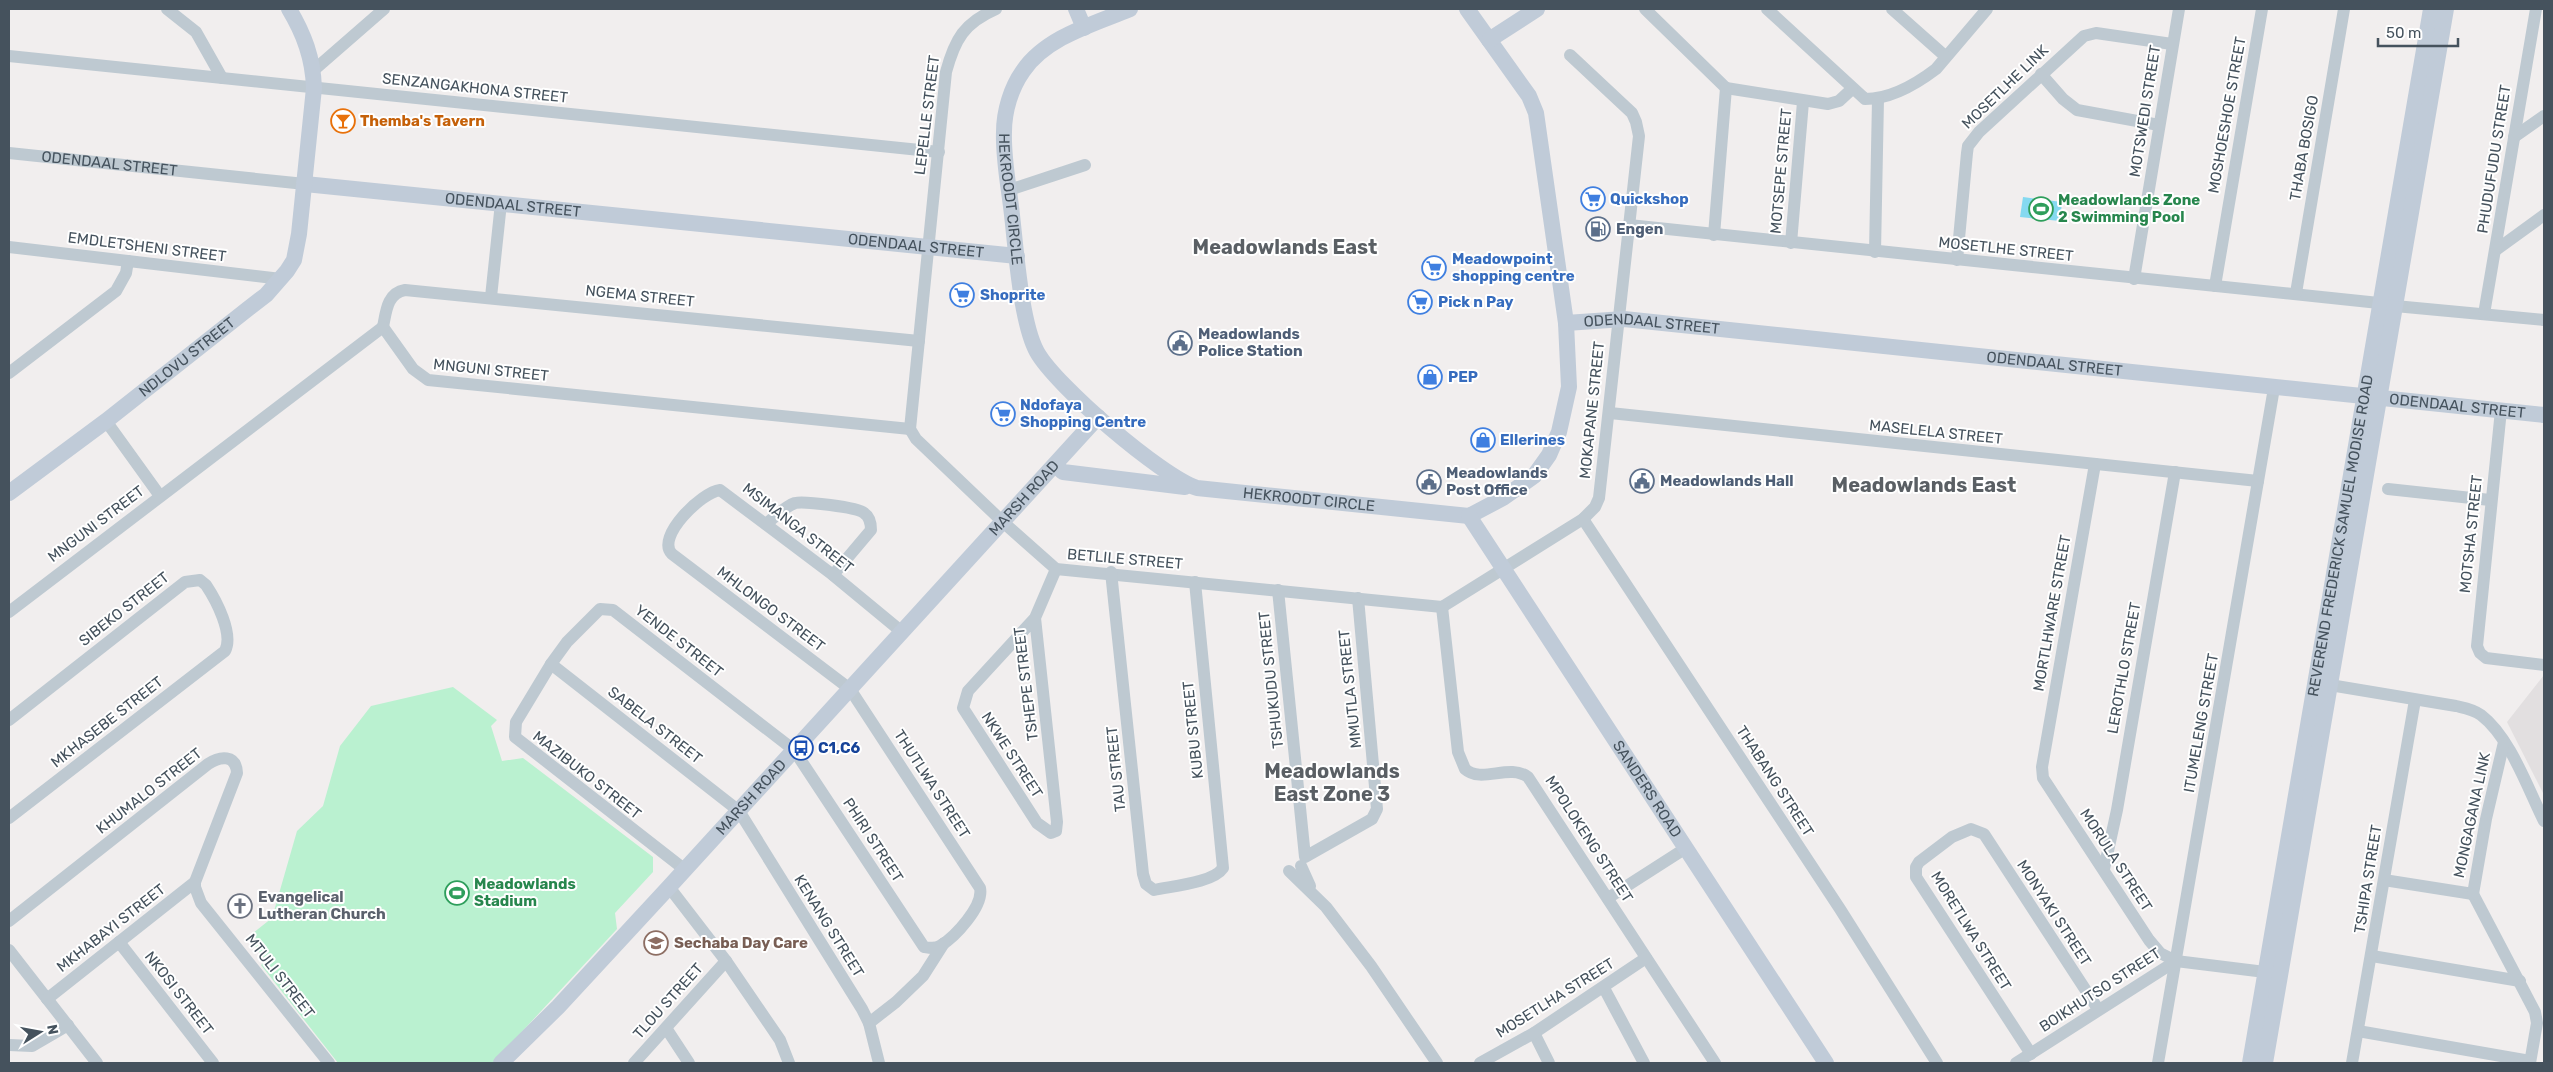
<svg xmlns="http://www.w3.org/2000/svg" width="2553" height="1072" font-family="Rubik,sans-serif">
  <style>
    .education { fill: #e2dfe0 }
    .green { fill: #baf1d0 }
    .water { fill: #85d9f0 }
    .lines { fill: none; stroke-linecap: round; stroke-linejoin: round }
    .street { stroke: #bec9d1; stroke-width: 12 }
    .secondary { stroke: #c0cbd8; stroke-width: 16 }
    .labels { text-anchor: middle; stroke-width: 4; stroke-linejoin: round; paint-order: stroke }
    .street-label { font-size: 15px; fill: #45525d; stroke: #fff }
    .food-label { font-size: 15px; font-weight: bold; fill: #c56008; stroke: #fff; text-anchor: start }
    .shop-label { font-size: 15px; font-weight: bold; fill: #366cbe; stroke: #fff; text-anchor: start }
    .leisure-label { font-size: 15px; font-weight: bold; fill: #27864d; stroke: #fff; text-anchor: start }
    .service-label { font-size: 15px; font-weight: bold; fill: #4e5e75; stroke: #fff; text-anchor: start }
    .transit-label { font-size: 15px; font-weight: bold; fill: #164399; stroke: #fff; text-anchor: start }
    .worship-label { font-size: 15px; font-weight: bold; fill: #5b616d; stroke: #fff; text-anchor: start }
    .education-label { font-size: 15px; font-weight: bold; fill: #785e54; stroke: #fff; text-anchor: start }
    .district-label { font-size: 20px; font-weight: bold; fill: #5a5f64; stroke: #fff }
  </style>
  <rect width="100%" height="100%" fill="#f1eeee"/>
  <path class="education" d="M2544 675V795L2507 722Z"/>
  <path class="green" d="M453 687 497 720 491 726 502 761 523 758 653 857V872L615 913 617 929 493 1063H338L261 965 266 961 248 937 272 918 297 831 323 806 340 746 371 706Z"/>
  <path class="water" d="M2023 197 2062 202 2060 221 2020 217Z"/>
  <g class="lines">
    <g class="street">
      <path d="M167 9 196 32 222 78"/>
      <path d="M996 9C964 23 955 39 946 72L910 429 916 439 1004 523 1056 569 1442 607 1583 519 1595 507 1599 498 1639 136 1636 122 1632 113 1570 55"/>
      <path d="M1645 9 1726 88"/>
      <path d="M1767 9 1865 99C1891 99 1915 85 1936 69L1987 9"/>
      <path d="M1892 9 1945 56"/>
      <path d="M9 56 939 152"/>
      <path d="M314 70 384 9"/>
      <path d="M2041 74 2063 99 2077 110 2159 125"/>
      <path d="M1726 88 1828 104 1839 101 1852 89"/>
      <path d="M2514 137 2544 116"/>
      <path id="s1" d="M9 153 305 184"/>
      <path d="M1009 190 1085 165"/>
      <path d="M1629 225 2379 303"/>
      <path d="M1714 235 1726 88"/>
      <path d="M1791 243 1803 102"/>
      <path d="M9 247 281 279"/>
      <path d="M2496 250 2544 215"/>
      <path d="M1875 252 1878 99"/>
      <path d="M1957 260 1967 153 1968 146 1979 132 2084 36 2096 33 2172 44"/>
      <path d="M2134 279 2179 9"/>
      <path d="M2215 286 2262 9"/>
      <path d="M2296 293 2344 9"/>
      <path d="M491 297 501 203"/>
      <path d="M2395 306 2544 320"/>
      <path d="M2484 314 2536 9"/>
      <path d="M383 327C386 312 387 293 405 290L919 341"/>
      <path d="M383 327 413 369 428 380 910 429"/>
      <path d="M9 373 116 291 126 273 128 261"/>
      <path d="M2501 410 2477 646 2480 653 2486 658 2544 665"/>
      <path d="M1610 413 2258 481"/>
      <path d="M106 421 160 496"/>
      <path d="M2095 464 2042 767 2043 778 2149 940 2160 953 2176 961 2265 972"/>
      <path d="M2388 489 2490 500"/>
      <path d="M1583 519 1840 909 1937 1063"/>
      <path d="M766 524C775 517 784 507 795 503 804 501 857 507 864 513 870 517 871 524 871 530L833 575"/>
      <path d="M1111 572 1143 874 1146 884 1154 890C1172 886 1213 883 1223 868L1195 582"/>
      <path d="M1278 590 1305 857 1372 819 1377 809 1358 598"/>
      <path d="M1442 607 1458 752 1465 769C1482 784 1509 763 1528 777L1715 1063"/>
      <path d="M9 612 383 327"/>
      <path d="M1035 618 968 691 963 708 1037 823 1051 833 1056 831 1057 822 1035 618 1056 569"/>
      <path d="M551 664 739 811 862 1009 869 1023 879 1063"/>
      <path d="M2330 685 2456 706C2465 708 2473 709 2481 715 2510 737 2528 789 2544 821"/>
      <path d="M9 720 185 582 200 580 206 585C216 600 234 634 225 651L9 818"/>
      <path d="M1301 866 1310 886"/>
      <path d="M684 869 515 737 516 722 551 664 567 642 600 609 613 610 794 750 924 947C930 948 935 949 940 946 955 937 984 906 980 888L850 689 672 554C655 537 702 492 720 490L833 575 902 632"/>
      <path d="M2104 869 2117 810 2175 472"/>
      <path d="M1289 871 1326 907 1371 966 1437 1063"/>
      <path d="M2384 880 2473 894"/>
      <path d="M669 887 726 961 780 1040 789 1063"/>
      <path d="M2473 894 2535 1012 2537 1023 2530 1063"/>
      <path d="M2473 894 2486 819 2504 742"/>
      <path d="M1608 898 1686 848"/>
      <path d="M9 921 208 764C220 756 236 754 237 773L195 882V887L201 903 329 1063"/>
      <path d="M119 942 213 1063"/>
      <path d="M9 950 97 1063"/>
      <path d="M2372 956 2520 981"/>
      <path d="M1604 988 1644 1063"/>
      <path d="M47 999 195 882"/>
      <path d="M869 1023 896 1002 923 976 944 943"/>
      <path d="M666 1028 689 1063"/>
      <path d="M2358 1031 2530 1061"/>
      <path d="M1534 1033 1549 1063"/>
      <path d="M9 1045 32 1046 68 1025"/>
      <path d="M2031 1054 1916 877V867L1919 862 1952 837 1971 829 1984 834 2098 1009"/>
      <path d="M634 1063 726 961"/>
      <path d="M1480 1063 1534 1033 1646 958"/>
      <path d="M2016 1063 2176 961"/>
      <path d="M2158 1063 2274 388"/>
      <path d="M2352 1063 2415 700"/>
    </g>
    <g class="secondary">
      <path d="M1076 9 1084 28"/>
      <path id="s2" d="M1130 9C1094 24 1046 37 1023 71 1011 88 1004 111 1004 132 1003 159 1009 187 1012 215 1016 250 1021 323 1037 352 1056 386 1161 476 1197 488L1469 516 1503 498 1534 476 1549 455 1559 432 1569 387 1566 323 1536 113 1529 96 1467 9"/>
      <path d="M1489 40 1537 9"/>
      <path id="s3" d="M305 184 1017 256"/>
      <path id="s4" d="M1566 323 1624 319 2544 415"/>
      <path d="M1055 465 1063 472 1185 487"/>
      <path id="s5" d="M9 493 106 421 249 308 266 295 287 271 294 260 299 234 314 88C313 58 304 34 289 9"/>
      <path id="s6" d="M1469 516 1826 1063"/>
      <path id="s7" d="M501 1063 558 1007 669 887 1098 417"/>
      <path id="s8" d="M2250 1063 2431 9"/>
      <path d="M2265 1063 2446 9"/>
    </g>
  </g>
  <defs>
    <g id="bar-ring" transform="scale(1.25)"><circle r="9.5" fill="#fff" stroke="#e8710a" stroke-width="1.5"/><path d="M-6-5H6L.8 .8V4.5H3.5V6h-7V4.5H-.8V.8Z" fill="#e8710a"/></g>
    <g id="supermarket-ring" transform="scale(1.25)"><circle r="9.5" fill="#fff" stroke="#3f7fe0" stroke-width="1.5"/><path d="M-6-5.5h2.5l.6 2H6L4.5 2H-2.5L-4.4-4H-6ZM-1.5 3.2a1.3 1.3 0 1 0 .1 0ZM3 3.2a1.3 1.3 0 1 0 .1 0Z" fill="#3f7fe0"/></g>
    <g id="stadium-ring" transform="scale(1.25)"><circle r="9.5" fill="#fff" stroke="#2e9e5b" stroke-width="1.5"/><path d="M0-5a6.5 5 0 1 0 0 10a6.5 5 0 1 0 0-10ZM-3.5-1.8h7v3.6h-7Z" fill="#2e9e5b"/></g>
    <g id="fuel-ring" transform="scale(1.25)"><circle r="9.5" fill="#fff" stroke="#5c6f8a" stroke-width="1.5"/><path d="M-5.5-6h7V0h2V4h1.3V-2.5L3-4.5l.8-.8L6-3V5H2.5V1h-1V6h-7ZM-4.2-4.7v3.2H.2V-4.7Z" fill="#5c6f8a"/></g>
    <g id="civic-ring" transform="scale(1.25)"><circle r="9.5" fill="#fff" stroke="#5c6f8a" stroke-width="1.5"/><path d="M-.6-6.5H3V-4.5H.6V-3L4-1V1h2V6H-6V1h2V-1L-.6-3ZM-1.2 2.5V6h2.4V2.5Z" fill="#5c6f8a"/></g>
    <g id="shop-ring" transform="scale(1.25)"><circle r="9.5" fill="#fff" stroke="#3f7fe0" stroke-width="1.5"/><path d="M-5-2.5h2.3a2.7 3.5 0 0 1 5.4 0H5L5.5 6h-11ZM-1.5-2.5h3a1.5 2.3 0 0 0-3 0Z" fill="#3f7fe0"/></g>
    <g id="bus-ring" transform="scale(1.25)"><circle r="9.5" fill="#fff" stroke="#1a4fb4" stroke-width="1.5"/><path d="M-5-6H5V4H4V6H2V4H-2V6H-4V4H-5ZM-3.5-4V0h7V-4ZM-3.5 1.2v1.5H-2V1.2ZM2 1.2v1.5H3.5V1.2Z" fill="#1a4fb4"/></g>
    <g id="church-ring" transform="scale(1.25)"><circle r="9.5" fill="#fff" stroke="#6b7280" stroke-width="1.5"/><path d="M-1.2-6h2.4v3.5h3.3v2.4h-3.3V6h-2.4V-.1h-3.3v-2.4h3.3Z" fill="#6b7280"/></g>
    <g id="school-ring" transform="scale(1.25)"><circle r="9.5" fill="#fff" stroke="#8d6e63" stroke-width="1.5"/><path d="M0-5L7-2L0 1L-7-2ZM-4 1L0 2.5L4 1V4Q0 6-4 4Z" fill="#8d6e63"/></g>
  </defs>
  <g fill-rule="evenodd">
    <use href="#bar-ring" x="343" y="121"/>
    <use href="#supermarket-ring" x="1593" y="199"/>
    <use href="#stadium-ring" x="2041" y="209"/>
    <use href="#fuel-ring" x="1598" y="229"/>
    <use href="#supermarket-ring" x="1434" y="268"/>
    <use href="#supermarket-ring" x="962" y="295"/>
    <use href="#supermarket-ring" x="1420" y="302"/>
    <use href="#civic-ring" x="1180" y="343"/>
    <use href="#shop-ring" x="1430" y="377"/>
    <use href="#supermarket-ring" x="1003" y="414"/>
    <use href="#shop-ring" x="1483" y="440"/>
    <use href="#civic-ring" x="1642" y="481"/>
    <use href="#civic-ring" x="1429" y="482"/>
    <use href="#bus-ring" x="801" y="748"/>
    <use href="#stadium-ring" x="457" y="893"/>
    <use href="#church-ring" x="240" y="906"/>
    <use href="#school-ring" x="656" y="943"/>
  </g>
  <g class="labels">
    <g class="street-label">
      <text transform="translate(2005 87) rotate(-44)" y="5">MOSETLHE LINK</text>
      <text transform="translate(475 88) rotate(6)" y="5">SENZANGAKHONA STREET</text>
      <text transform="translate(2145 111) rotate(-81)" y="5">MOTSWEDI STREET</text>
      <text transform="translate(927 115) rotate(-83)" y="5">LEPELLE STREET</text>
      <text transform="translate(2227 115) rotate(-80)" y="5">MOSHOESHOE STREET</text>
      <text transform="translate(2304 148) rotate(-80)" y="5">THABA BOSIGO</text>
      <text transform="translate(2494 159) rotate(-81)" y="5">PHUDUFUDU STREET</text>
      <text dy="5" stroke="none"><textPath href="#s1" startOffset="101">ODENDAAL STREET</textPath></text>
      <text transform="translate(1781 171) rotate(-85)" y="5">MOTSEPE STREET</text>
      <text dy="5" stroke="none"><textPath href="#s2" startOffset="258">HEKROODT CIRCLE</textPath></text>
      <text dy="5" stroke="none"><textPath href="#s3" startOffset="209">ODENDAAL STREET</textPath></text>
      <text dy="5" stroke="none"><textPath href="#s3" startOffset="614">ODENDAAL STREET</textPath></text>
      <text transform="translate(147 247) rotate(7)" y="5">EMDLETSHENI STREET</text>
      <text transform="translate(2006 249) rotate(6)" y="5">MOSETLHE STREET</text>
      <text transform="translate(640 296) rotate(6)" y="5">NGEMA STREET</text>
      <text dy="5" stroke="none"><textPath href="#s4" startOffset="86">ODENDAAL STREET</textPath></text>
      <text dy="5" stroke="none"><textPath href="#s5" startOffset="224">NDLOVU STREET</textPath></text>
      <text dy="5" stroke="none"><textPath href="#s4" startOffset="491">ODENDAAL STREET</textPath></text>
      <text transform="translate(491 370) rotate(6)" y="5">MNGUNI STREET</text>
      <text dy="5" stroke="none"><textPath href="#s4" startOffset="896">ODENDAAL STREET</textPath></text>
      <text transform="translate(1592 410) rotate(-84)" y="5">MOKAPANE STREET</text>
      <text transform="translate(1936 432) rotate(6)" y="5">MASELELA STREET</text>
      <text dy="5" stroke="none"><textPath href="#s7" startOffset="770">MARSH ROAD</textPath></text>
      <text dy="5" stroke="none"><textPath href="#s2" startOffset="738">HEKROODT CIRCLE</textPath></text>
      <text transform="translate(96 524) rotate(-37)" y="5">MNGUNI STREET</text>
      <text transform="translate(798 528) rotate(38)" y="5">MSIMANGA STREET</text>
      <text transform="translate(2471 534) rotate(-84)" y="5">MOTSHA STREET</text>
      <text dy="5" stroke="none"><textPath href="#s8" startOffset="535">REVEREND FREDERICK SAMUEL MODISE ROAD</textPath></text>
      <text transform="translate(1125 559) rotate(5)" y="5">BETLILE STREET</text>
      <text transform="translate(124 609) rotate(-38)" y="5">SIBEKO STREET</text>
      <text transform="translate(771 609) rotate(37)" y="5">MHLONGO STREET</text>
      <text transform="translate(2052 613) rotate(-80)" y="5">MORTLHWARE STREET</text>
      <text transform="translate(679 641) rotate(38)" y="5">YENDE STREET</text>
      <text transform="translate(2124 668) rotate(-80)" y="5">LEROTHLO STREET</text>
      <text transform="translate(1271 680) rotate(-96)" y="5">TSHUKUDU STREET</text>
      <text transform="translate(1026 684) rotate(-97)" y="5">TSHEPE STREET</text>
      <text transform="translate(1350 689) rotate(-96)" y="5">MMUTLA STREET</text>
      <text transform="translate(107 722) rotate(-38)" y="5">MKHASEBE STREET</text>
      <text transform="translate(2201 723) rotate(-80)" y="5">ITUMELENG STREET</text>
      <text transform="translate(655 725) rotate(38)" y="5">SABELA STREET</text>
      <text transform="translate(1193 730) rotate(-96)" y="5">KUBU STREET</text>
      <text transform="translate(1012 755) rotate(57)" y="5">NKWE STREET</text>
      <text transform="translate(1116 769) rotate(-96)" y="5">TAU STREET</text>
      <text transform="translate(587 775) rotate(38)" y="5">MAZIBUKO STREET</text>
      <text transform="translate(1775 781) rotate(57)" y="5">THABANG STREET</text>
      <text transform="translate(932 784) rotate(57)" y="5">THUTLWA STREET</text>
      <text dy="5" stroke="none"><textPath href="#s6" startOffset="326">SANDERS ROAD</textPath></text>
      <text transform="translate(149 791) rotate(-38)" y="5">KHUMALO STREET</text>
      <text dy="5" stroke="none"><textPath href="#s7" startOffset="365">MARSH ROAD</textPath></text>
      <text transform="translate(2472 815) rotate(-78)" y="5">MONGAGANA LINK</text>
      <text transform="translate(1589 839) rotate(57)" y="5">MPOLOKENG STREET</text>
      <text transform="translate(873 840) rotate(57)" y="5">PHIRI STREET</text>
      <text transform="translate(2116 860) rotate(57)" y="5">MORULA STREET</text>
      <text transform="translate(2368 879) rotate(-81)" y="5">TSHIPA STREET</text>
      <text transform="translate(2054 913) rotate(57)" y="5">MONYAKI STREET</text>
      <text transform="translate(829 926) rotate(58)" y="5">KENANG STREET</text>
      <text transform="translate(111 928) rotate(-38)" y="5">MKHABAYI STREET</text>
      <text transform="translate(1971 931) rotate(58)" y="5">MORETLWA STREET</text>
      <text transform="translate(280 976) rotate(52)" y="5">MTULI STREET</text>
      <text transform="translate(2100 990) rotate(-33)" y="5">BOIKHUTSO STREET</text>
      <text transform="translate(179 993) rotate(52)" y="5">NKOSI STREET</text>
      <text transform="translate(1555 998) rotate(-32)" y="5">MOSETLHA STREET</text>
      <text transform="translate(668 1001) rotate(-48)" y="5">TLOU STREET</text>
    </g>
    <g class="food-label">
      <text x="360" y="126">Themba's Tavern</text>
    </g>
    <g class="shop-label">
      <text x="1610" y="204">Quickshop</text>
      <text x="1452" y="264">Meadowpoint<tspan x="1452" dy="17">shopping centre</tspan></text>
      <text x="980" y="300">Shoprite</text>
      <text x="1438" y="307">Pick n Pay</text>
      <text x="1448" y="382">PEP</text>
      <text x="1020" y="410">Ndofaya<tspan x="1020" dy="17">Shopping Centre</tspan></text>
      <text x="1500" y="445">Ellerines</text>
    </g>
    <g class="leisure-label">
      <text x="2058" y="205">Meadowlands Zone<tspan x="2058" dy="17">2 Swimming Pool</tspan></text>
      <text x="474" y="889">Meadowlands<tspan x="474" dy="17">Stadium</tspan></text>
    </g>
    <g class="service-label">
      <text x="1616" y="234">Engen</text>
      <text x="1198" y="339">Meadowlands<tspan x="1198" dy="17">Police Station</tspan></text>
      <text x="1446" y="478">Meadowlands<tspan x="1446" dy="17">Post Office</tspan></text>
      <text x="1660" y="486">Meadowlands Hall</text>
    </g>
    <g class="transit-label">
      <text x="818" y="753">C1,C6</text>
    </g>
    <g class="worship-label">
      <text x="258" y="902">Evangelical<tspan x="258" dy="17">Lutheran Church</tspan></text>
    </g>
    <g class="education-label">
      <text x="674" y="948">Sechaba Day Care</text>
    </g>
    <g class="district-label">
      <text x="1285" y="254">Meadowlands East</text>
      <text x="1924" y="492">Meadowlands East</text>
      <text x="1332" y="778">Meadowlands<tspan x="1332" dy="23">East Zone 3</tspan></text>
    </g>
  </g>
  <rect width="2553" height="1072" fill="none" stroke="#45525d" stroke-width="20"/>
  <g transform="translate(40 1032) rotate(79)" stroke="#ffffff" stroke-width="4" paint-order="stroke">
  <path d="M0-4L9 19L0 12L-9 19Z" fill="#45525d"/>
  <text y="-8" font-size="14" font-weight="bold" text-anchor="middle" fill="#45525d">N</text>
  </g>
  <path d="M2378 38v8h80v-8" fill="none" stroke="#45525d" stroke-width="2.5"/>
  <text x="2386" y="38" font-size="15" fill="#45525d" stroke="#ffffff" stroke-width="4" paint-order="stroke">50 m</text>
</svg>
